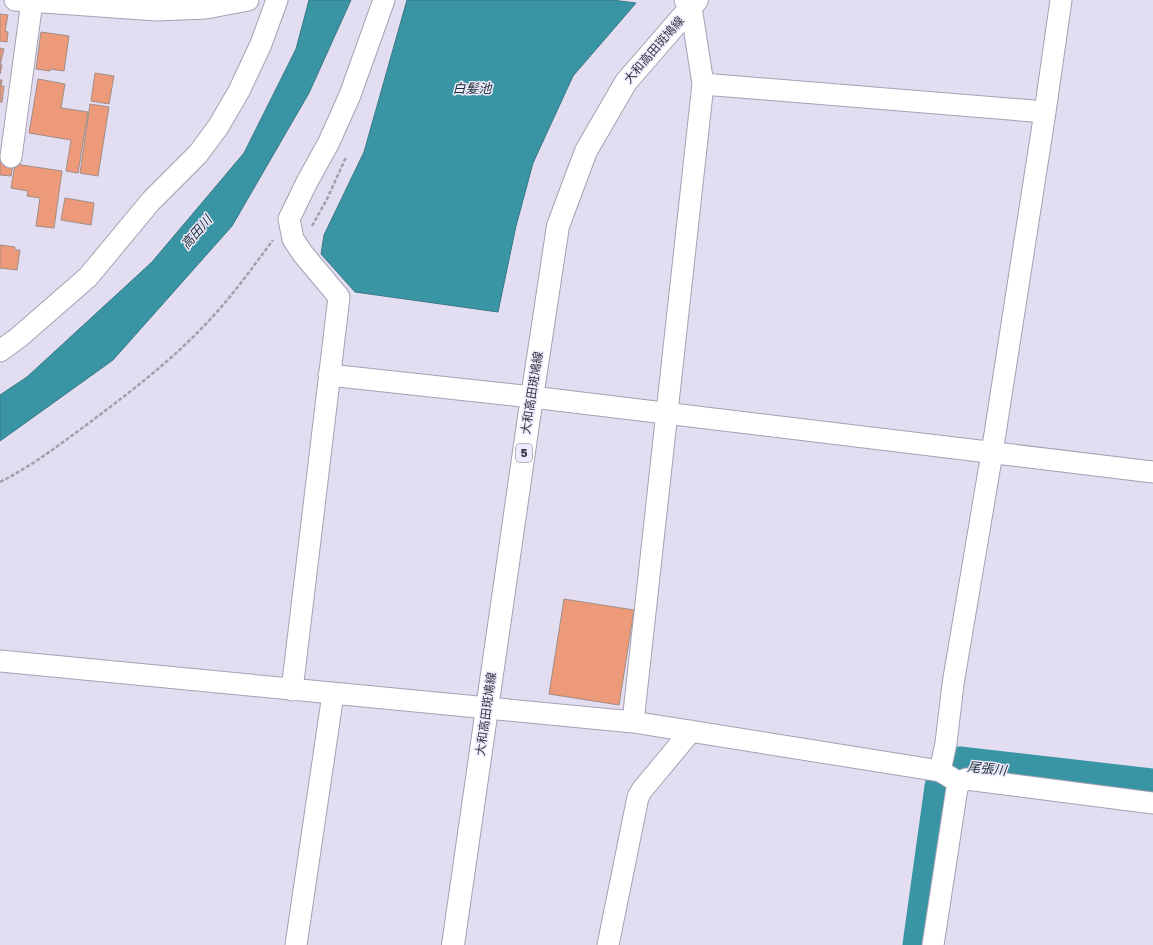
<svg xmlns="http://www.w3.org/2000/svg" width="1153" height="945" font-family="'Golos Text','Noto Sans JP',sans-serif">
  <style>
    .water { fill: #3994a3; stroke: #387784 }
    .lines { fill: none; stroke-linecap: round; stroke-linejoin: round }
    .river { stroke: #3994a3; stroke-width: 37 }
    .building { fill: #ec9a79; stroke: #a28e86 }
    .minor-casing { stroke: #a6a0b3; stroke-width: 23 }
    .major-casing { stroke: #a6a0b3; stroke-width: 24 }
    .path { stroke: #a39fae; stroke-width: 2.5; stroke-dasharray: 4 2; stroke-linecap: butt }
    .minor { stroke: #fff; stroke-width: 21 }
    .major { stroke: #fff; stroke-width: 22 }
    .labels { text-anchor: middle; stroke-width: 3; stroke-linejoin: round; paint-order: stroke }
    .shield { fill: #efeafd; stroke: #6d6a75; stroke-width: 1 }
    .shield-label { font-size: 11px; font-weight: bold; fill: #35333b }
    .street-label { font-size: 12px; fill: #35333b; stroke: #efeafd }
    .water-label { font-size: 13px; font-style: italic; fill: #192e32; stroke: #efeafd }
  </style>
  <rect width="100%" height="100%" fill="#e2ddf0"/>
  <path class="water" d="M309 0H351L309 93 232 226 113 360 0 441V395L27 377 152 262 244 153 296 49Z
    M407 0H612L636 3 573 76 533 163 516 226 498 312 355 292 321 254 324 235 364 152Z"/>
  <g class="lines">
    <path class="river" d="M921 945 943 787 959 765 1153 787"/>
  </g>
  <path class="building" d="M0 14 8 15 5 31 8 32 7 42 0 41Z
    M41 32 69 36 64 71 50 69V71L36 69Z
    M0 48 4 49 0 65H2L0 74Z
    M95 73 114 76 109 104 91 101Z
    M38 79 65 84 61 108 88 112 78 173 66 171 71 140 29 133Z
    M0 80H2L1 86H4L2 102H0Z
    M90 104 109 107 98 176 80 173Z
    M0 161 13 164 11 176 0 175Z
    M15 164 62 171 54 228 36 226 40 198 27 196 28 191 11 188Z
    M65 198 94 203 91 225 61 220Z
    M0 245 15 247V250H20L17 270 0 268Z
    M564 599 634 610 619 705 549 694Z"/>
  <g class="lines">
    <g class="minor-casing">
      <path id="minor" d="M15 0 157 10 206 8 248 0
        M703 84 1045 112
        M11 157 32 1
        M0 351 18 338 88 277 151 201 198 154 218 127 239 91 261 44 277 0
        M329 375 532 397 1153 472
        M0 661 633 722 940 771 960 783
        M292 690 339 297 303 254 293 239 289 219 307 182 329 142 350 95 384 0
        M633 722 703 84 691 7 685 0
        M940 771 946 743 953 684 992 453 1045 112 1061 0
        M296 945 333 694
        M608 945 638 797 642 790 691 731
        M933 945 957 788 960 783 966 779 1153 803"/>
    </g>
    <g class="major-casing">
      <path id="major" d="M453 945 528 424 558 226 586 151 626 82 697 0"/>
    </g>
    <path class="path" d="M312 226 327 199 346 157
      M0 482C34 465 63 442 93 420 130 392 168 363 200 330 227 303 250 271 273 240"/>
    <use href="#minor" class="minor"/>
    <use href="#major" class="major"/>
  </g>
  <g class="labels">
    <rect class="shield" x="516" y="444" width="16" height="18" rx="3"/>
    <g class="shield-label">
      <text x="524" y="457">5</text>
    </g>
    <g class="street-label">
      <text transform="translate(654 50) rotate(-49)" y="4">大和高田斑鳩線</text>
      <text transform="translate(532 393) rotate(-81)" y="4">大和高田斑鳩線</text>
      <text transform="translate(486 714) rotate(-82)" y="4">大和高田斑鳩線</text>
    </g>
    <g class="water-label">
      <text x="472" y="93">白髪池</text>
      <text transform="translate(196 232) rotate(-49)" y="5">高田川</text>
      <text transform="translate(987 768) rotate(6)" y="5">尾張川</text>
    </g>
  </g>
</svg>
